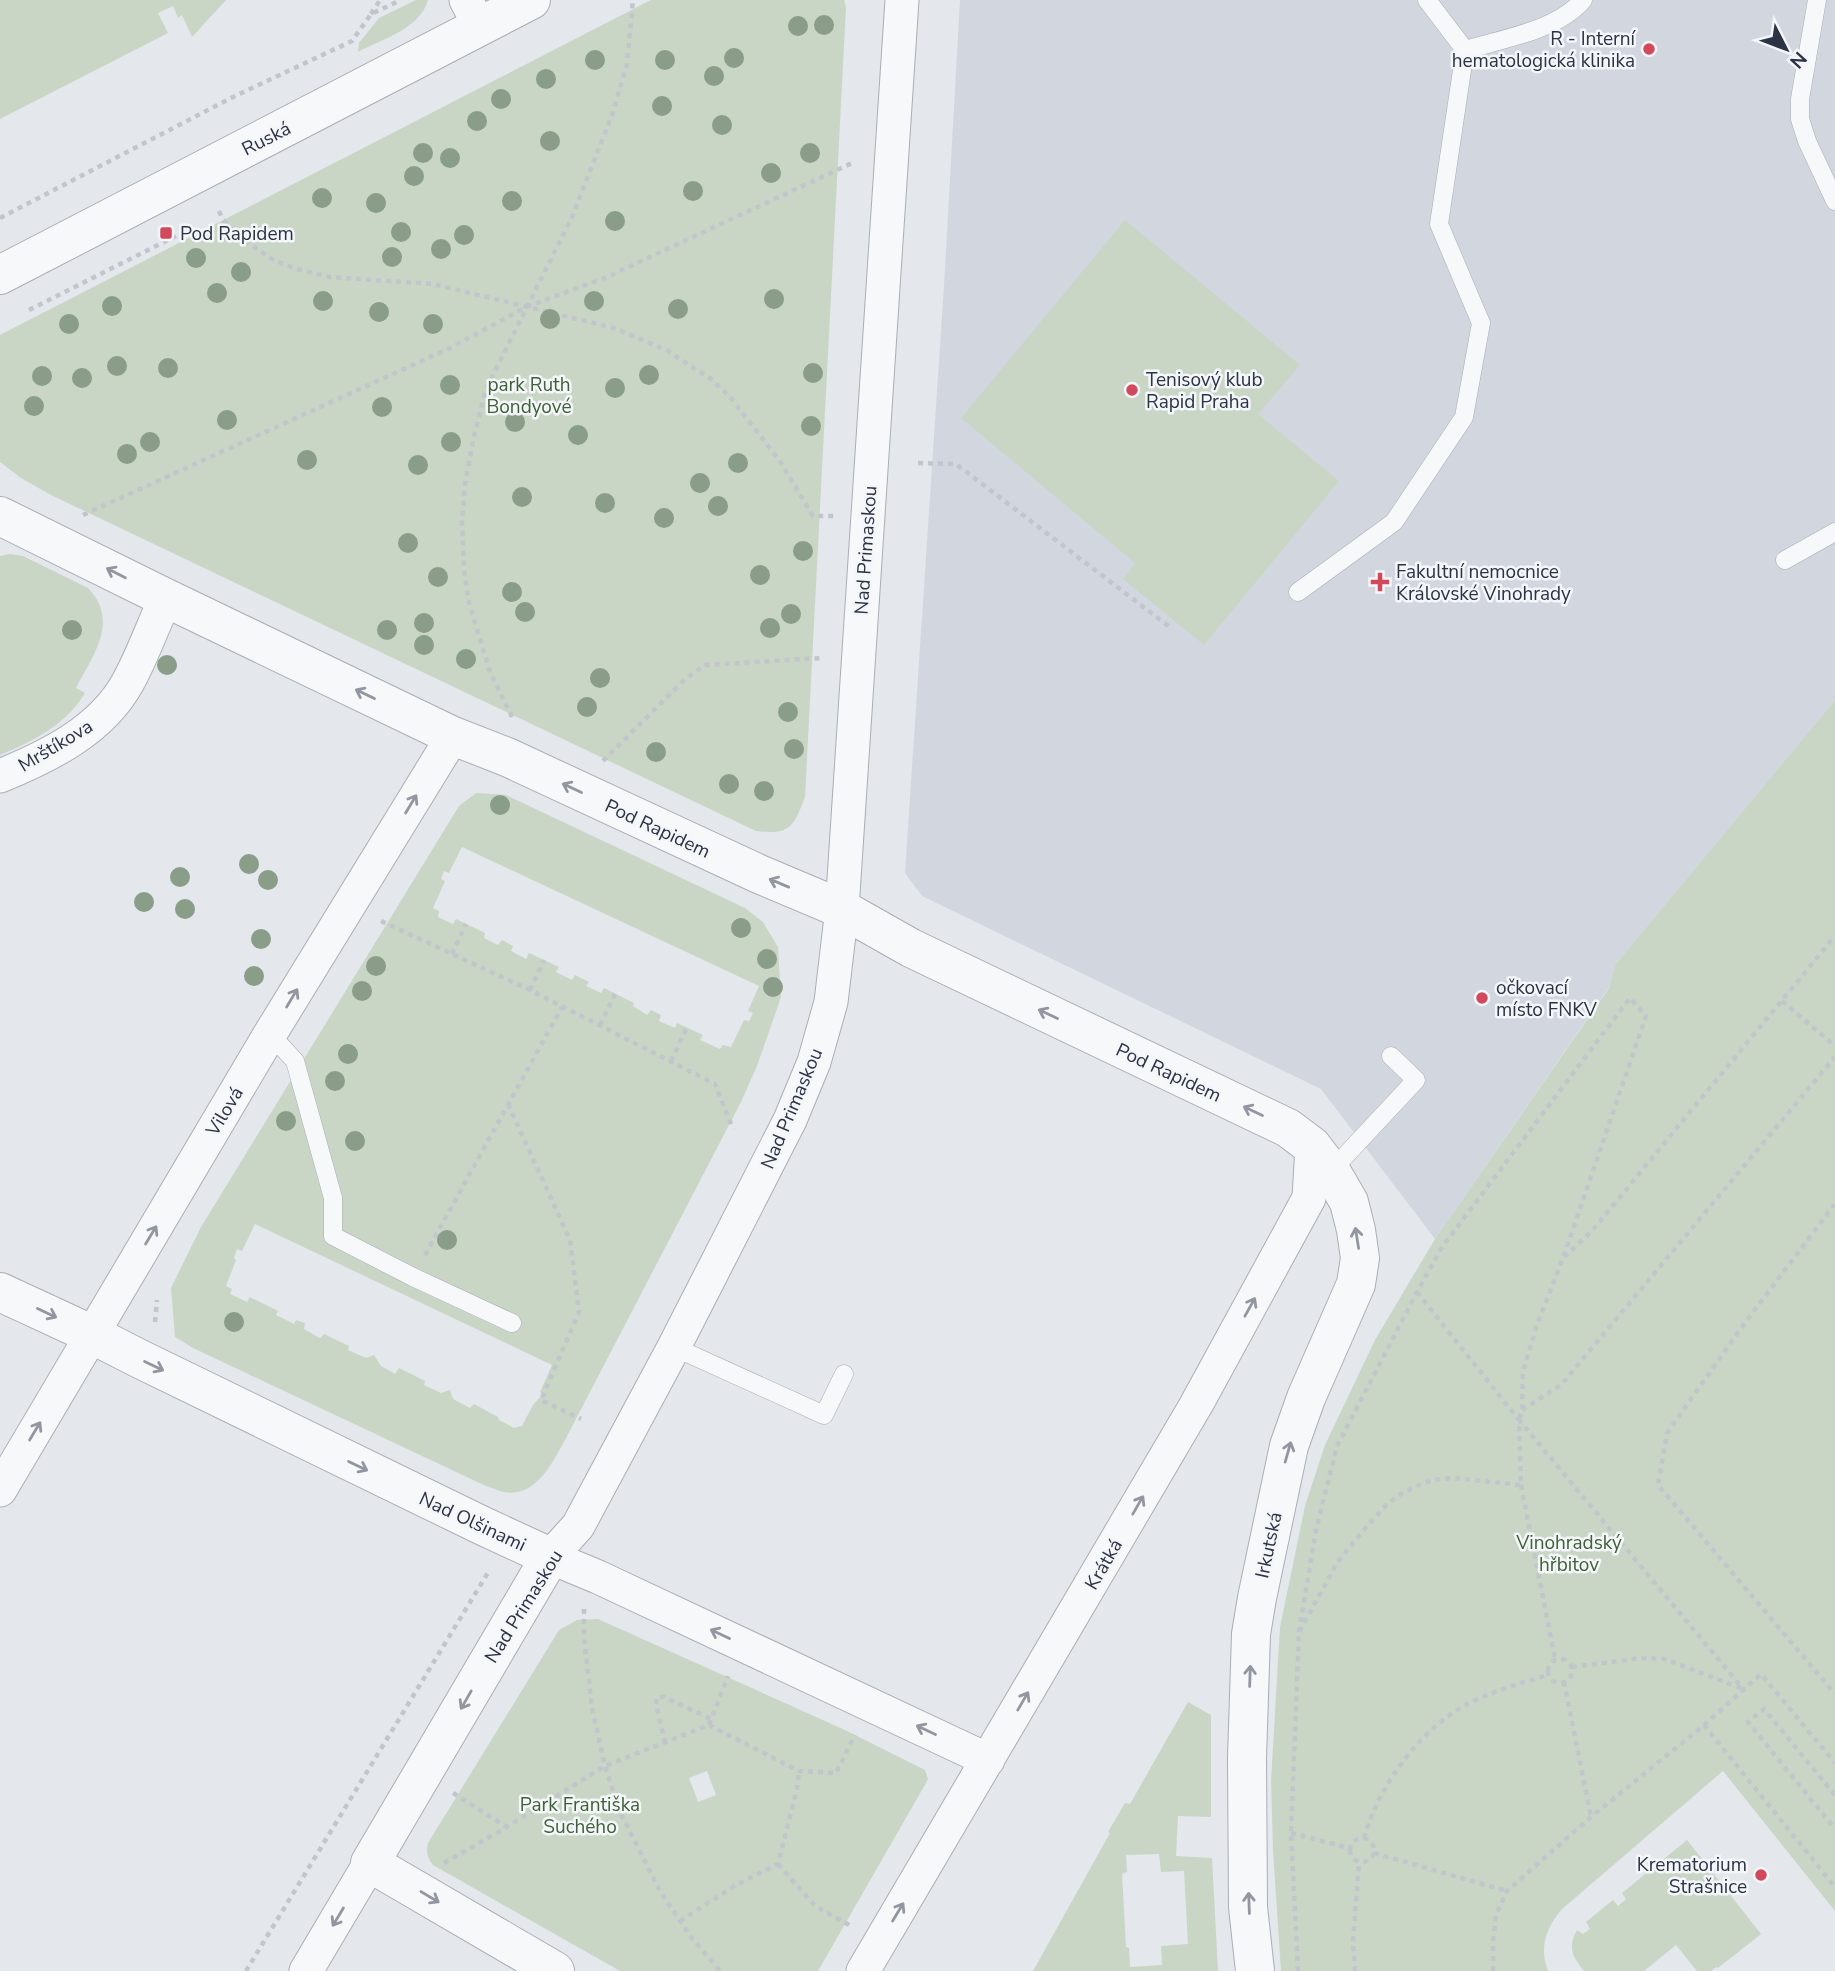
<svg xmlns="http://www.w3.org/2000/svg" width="1835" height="1971" font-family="'Nunito Sans',sans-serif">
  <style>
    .built { fill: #d2d6de }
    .green { fill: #c9d6c5; fill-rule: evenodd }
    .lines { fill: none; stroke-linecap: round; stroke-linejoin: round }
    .service-casing { stroke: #a9aeb7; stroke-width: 19 }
    .minor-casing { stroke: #a9aeb7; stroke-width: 35 }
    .tertiary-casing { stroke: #a9aeb7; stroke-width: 40 }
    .path { stroke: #c2c5cb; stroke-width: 4.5; stroke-dasharray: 5 5; stroke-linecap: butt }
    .service { stroke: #f7f8fa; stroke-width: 18 }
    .minor { stroke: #f7f8fa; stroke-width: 33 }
    .tertiary { stroke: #f7f8fa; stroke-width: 38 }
    .tree { fill: #899d89 }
    .oneway { stroke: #9196a0 }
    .poi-dot { fill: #d1495b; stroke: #f4f6f9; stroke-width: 2.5 }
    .labels { text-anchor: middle; stroke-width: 5; stroke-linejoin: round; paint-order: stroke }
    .poi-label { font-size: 19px; fill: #2b3445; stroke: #f4f6f9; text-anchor: start }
    .street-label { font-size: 19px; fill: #2b3445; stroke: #f4f6f9 }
    .park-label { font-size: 19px; fill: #3f6138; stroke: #f4f6f9 }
  </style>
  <rect width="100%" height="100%" fill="#e4e7ec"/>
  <path class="built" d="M960 0H1835V700L1615 965 1609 987 1435 1239 1321 1089 922 896 905 873 944 286Z"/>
  <path class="green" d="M0 0H226L192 37 182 15 178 18 173 6 158 13 168 33 0 119Z
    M416 0H428C420 29 382 39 358 52L359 43 379 18Z
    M651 0H844L846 7 805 797C793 828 790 835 756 831L51 495 21 478 0 462V335Z
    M1125 220 1300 365 1258 414 1339 481 1204 645 1123 579 1135 563 961 418Z
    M10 554 23 556 88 588C120 621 93 655 76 688L85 693C66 725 33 741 0 755V556Z
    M1835 700V1911L1723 1771 1561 1910C1546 1929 1539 1947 1548 1971H1281L1273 1850 1271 1781 1280 1627 1305 1506 1325 1445 1375 1340 1435 1239 1609 988 1615 965Z
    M476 793 506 795 745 908 763 922 778 947 781 997 757 1066 741 1102 565 1440C552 1463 536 1498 504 1492 499 1491 493 1488 488 1487L193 1348 175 1337 171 1288 201 1227 459 806ZM462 847 759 986 748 1011 753 1013 749 1021 744 1020 731 1047 723 1045 720 1049 700 1040 703 1035 677 1023 675 1028 659 1021 661 1015 651 1010 647 1015 633 1006 634 1003 604 988 601 993 586 986 589 982 575 975 572 980 556 972 559 967 529 953 526 959 511 951 513 946 502 940 498 945 484 938 485 933 456 919 453 924 438 917 439 911 433 908 445 881 441 879 444 871 449 873ZM255 1224 552 1365 540 1392 542 1395 533 1405 522 1426 514 1428 499 1420 498 1417 474 1404 470 1408 453 1399 450 1390 441 1393 424 1385 425 1381 399 1368 395 1374 381 1366 374 1355 366 1358 348 1350 349 1346 324 1334 320 1338 304 1329 305 1323 296 1320 294 1324 276 1315 278 1311 250 1297 247 1302 230 1294 232 1289 226 1286 236 1260 234 1258 237 1249 242 1251Z
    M598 1619 845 1730 925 1770 928 1779 926 1783 818 1971H620L433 1865C427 1858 426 1851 428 1843L559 1630 577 1620ZM707 1771 716 1795 698 1802 689 1778Z
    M1188 1702 1211 1715V1817L1178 1816 1176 1856 1212 1858 1218 1971H1033L1110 1833 1108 1832 1125 1803 1130 1804ZM1159 1854 1161 1872 1184 1871 1188 1944 1161 1946 1162 1965 1130 1967 1129 1948 1126 1947 1122 1874 1127 1872 1126 1855Z
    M1687 1840 1761 1934 1718 1968 1716 1967 1711 1971H1697L1676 1945 1644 1971H1584C1573 1957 1567 1948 1577 1930L1583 1934 1590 1929 1586 1922 1613 1900 1618 1906 1626 1899 1622 1893Z"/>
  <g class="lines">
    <g class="service-casing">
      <path id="service" d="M1427 0 1465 50C1502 39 1558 30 1583 0
        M1817 0 1800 99V119L1807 141 1835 201
        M1785 560 1835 532
        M1298 592 1394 522 1464 417 1481 323 1439 224 1465 50
        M270 1034 295 1061 333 1198V1236L413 1277 512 1323
        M1331 1171 1416 1080 1391 1056
        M674 1347 824 1415 844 1374"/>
    </g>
    <g class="minor-casing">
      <path id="minor" d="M466 0 480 27
        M902 0 842 909 831 1002 814 1062 790 1120 674 1347 578 1526 550 1557 598 1577 988 1760
        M0 776C49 756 102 730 128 682 143 655 153 625 166 598
        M0 1490 270 1034 453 736
        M306 1971 370 1863
        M863 1971 1196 1405 1309 1198 1312 1146"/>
    </g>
    <g class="tertiary-casing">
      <path id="tertiary" d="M0 275 531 0
        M0 516 166 598 453 736 507 757 759 874 842 909 911 948 1288 1128 1312 1146 1331 1171 1349 1202 1356 1230 1360 1258 1356 1284 1306 1398 1289 1446 1257 1598 1251 1634 1247 1758 1248 1907 1255 1971
        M0 1292 93 1335 140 1359 483 1526 550 1557 370 1863 555 1971"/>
    </g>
    <path class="path" d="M371 14 380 0
      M219 211 223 220 239 237 272 259 293 268 330 277 433 284 614 328 666 350 711 379 730 397 779 460 813 516H835
      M0 218 233 97 352 41 371 14 401 0
      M29 310 176 236
      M918 463 956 464 1171 628
      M83 515 450 348 526 307 607 277 852 163
      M512 717 490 672 469 603 464 570 462 521 465 484 474 436 486 389 572 217 612 115 627 64 633 0
      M603 761 684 680 705 665 822 658
      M381 921 530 990 715 1084 733 1129
      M452 954 466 924
      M530 990 544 960
      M1782 1001 1835 1046
      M600 1025 615 994
      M671 1061 687 1027
      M508 1104 570 1240 579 1312 541 1400 581 1419
      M1835 1204 1747 1320 1667 1433 1658 1485 1835 1694
      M425 1255 562 1007
      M1564 1257 1592 1231 1835 936
      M1417 1292 1518 1419
      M155 1322 157 1300
      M1522 1410 1561 1385 1835 1057
      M1521 1485 1555 1659
      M584 1609V1638L592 1708 605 1766 620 1812 661 1893 691 1937 720 1971
      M1299 1632 1316 1530 1337 1446 1417 1292 1442 1247 1630 998 1646 1016 1563 1258 1537 1325 1523 1371 1522 1410 1519 1420
      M1548 1671a12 12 0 1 1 24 0a12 12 0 1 1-24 0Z
      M1572 1667 1642 1658 1665 1659 1743 1689
      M1564 1682 1591 1817
      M709 1725 799 1771 836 1773 855 1735
      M1704 1725 1835 1887
      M665 1743 656 1705 657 1697H664L711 1719
      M453 1793 507 1827
      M1835 1795 1764 1709 1748 1722 1835 1829
      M1291 1833 1349 1848
      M1350 1850a12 12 0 1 1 24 0a12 12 0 1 1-24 0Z
      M1364 1838C1379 1786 1416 1735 1462 1707 1488 1692 1519 1684 1548 1675
      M1374 1853 1507 1891
      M444 1863 507 1827 605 1766 709 1725 728 1676
      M778 1864 815 1906 851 1926
      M680 1921 736 1885 778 1864 797 1789 799 1771
      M246 1971 489 1571
      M1298 1971 1291 1833 1299 1632 1337 1563 1362 1532 1387 1504 1401 1494 1419 1485 1434 1480 1452 1478 1521 1485 1519 1420 1744 1690
      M1355 1971 1353 1941 1359 1863
      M1493 1971V1942L1496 1915 1507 1891 1591 1817 1704 1725 1761 1674 1835 1763"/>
    <use href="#service" class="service"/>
    <use href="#minor" class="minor"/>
    <use href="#tertiary" class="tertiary"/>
  </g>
  <g class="tree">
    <circle cx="824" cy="25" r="10"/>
    <circle cx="798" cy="26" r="10"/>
    <circle cx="734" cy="58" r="10"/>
    <circle cx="595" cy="60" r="10"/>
    <circle cx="665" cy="60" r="10"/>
    <circle cx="714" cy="76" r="10"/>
    <circle cx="546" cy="79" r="10"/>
    <circle cx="501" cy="99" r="10"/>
    <circle cx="662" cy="106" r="10"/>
    <circle cx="477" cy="121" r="10"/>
    <circle cx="722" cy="125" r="10"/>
    <circle cx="550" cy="141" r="10"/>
    <circle cx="423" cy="153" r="10"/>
    <circle cx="810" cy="153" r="10"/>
    <circle cx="450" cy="158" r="10"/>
    <circle cx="771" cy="173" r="10"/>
    <circle cx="414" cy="176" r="10"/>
    <circle cx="693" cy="191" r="10"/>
    <circle cx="322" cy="198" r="10"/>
    <circle cx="512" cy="201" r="10"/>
    <circle cx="376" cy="203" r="10"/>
    <circle cx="615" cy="221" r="10"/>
    <circle cx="401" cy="232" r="10"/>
    <circle cx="464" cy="235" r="10"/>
    <circle cx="441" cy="249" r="10"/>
    <circle cx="392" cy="257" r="10"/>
    <circle cx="196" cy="258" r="10"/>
    <circle cx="241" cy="272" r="10"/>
    <circle cx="217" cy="293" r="10"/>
    <circle cx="774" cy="299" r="10"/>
    <circle cx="323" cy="301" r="10"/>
    <circle cx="594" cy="301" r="10"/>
    <circle cx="112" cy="306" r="10"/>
    <circle cx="678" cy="309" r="10"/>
    <circle cx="379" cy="312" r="10"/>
    <circle cx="550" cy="319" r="10"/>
    <circle cx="69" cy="324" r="10"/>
    <circle cx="433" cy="324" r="10"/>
    <circle cx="117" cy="366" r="10"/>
    <circle cx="168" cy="368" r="10"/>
    <circle cx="813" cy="373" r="10"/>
    <circle cx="649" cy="375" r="10"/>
    <circle cx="42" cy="376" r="10"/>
    <circle cx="82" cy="378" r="10"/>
    <circle cx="450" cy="385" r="10"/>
    <circle cx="615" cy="388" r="10"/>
    <circle cx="34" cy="406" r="10"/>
    <circle cx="382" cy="407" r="10"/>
    <circle cx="227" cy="420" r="10"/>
    <circle cx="515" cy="422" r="10"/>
    <circle cx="811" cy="426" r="10"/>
    <circle cx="578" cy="435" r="10"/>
    <circle cx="150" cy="442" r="10"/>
    <circle cx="451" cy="442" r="10"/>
    <circle cx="127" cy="454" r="10"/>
    <circle cx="307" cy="460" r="10"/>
    <circle cx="738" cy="463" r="10"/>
    <circle cx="418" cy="465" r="10"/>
    <circle cx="700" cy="483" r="10"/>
    <circle cx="522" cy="497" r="10"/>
    <circle cx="605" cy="503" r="10"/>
    <circle cx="718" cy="506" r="10"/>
    <circle cx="664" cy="518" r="10"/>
    <circle cx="408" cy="543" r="10"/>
    <circle cx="803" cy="551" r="10"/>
    <circle cx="760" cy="575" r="10"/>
    <circle cx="438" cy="577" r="10"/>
    <circle cx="512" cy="592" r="10"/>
    <circle cx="525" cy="612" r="10"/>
    <circle cx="791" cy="614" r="10"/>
    <circle cx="424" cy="623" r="10"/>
    <circle cx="770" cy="628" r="10"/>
    <circle cx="72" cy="630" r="10"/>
    <circle cx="387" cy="630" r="10"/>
    <circle cx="424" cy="645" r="10"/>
    <circle cx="466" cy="659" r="10"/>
    <circle cx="167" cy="665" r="10"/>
    <circle cx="600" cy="678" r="10"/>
    <circle cx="587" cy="707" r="10"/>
    <circle cx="788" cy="712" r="10"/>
    <circle cx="794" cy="749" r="10"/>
    <circle cx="656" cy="752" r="10"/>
    <circle cx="729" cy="784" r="10"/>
    <circle cx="764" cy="791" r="10"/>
    <circle cx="500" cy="805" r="10"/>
    <circle cx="249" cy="864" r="10"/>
    <circle cx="180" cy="877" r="10"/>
    <circle cx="268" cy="880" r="10"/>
    <circle cx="144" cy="902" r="10"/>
    <circle cx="185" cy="909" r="10"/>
    <circle cx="741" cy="928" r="10"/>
    <circle cx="261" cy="939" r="10"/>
    <circle cx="767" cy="959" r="10"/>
    <circle cx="376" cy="966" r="10"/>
    <circle cx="254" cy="976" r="10"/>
    <circle cx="773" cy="987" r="10"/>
    <circle cx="362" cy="991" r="10"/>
    <circle cx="348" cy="1054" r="10"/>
    <circle cx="335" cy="1081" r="10"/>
    <circle cx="286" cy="1121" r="10"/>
    <circle cx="355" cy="1141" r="10"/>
    <circle cx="447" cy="1240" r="10"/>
    <circle cx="234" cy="1322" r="10"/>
  </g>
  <defs><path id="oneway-shaft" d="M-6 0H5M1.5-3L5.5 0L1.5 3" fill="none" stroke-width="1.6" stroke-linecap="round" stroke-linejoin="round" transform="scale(1.75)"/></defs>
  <g class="oneway">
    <use href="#oneway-shaft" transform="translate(116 573) rotate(-153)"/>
    <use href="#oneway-shaft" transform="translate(365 694) rotate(-154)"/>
    <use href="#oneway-shaft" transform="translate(572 788) rotate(-155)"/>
    <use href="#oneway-shaft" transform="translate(411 804) rotate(-59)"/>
    <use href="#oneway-shaft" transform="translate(779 883) rotate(-157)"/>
    <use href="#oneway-shaft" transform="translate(292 998) rotate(-59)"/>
    <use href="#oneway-shaft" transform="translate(1048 1014) rotate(-155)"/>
    <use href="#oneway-shaft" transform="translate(1253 1111) rotate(-155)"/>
    <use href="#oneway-shaft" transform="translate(151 1235) rotate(-59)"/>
    <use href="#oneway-shaft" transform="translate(1357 1238) rotate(-99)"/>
    <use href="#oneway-shaft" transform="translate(1250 1307) rotate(-61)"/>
    <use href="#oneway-shaft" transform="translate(47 1313) rotate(25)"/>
    <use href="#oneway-shaft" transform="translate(154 1366) rotate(26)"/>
    <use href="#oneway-shaft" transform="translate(35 1431) rotate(-59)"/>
    <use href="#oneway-shaft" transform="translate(1288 1452) rotate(-74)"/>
    <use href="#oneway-shaft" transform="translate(358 1466) rotate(26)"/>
    <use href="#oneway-shaft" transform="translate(1138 1505) rotate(-60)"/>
    <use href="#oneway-shaft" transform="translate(720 1634) rotate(-155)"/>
    <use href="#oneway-shaft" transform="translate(1250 1676) rotate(-88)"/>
    <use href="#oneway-shaft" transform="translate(466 1700) rotate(120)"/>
    <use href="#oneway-shaft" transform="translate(1023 1701) rotate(-60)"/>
    <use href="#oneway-shaft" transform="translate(926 1730) rotate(-155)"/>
    <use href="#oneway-shaft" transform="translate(430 1897) rotate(31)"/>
    <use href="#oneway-shaft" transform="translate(1249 1903) rotate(-92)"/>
    <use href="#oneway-shaft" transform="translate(898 1912) rotate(-59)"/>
    <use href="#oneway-shaft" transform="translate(338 1917) rotate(121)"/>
  </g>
  <g class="poi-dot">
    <circle cx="1649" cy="49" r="7"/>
    <rect x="159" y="226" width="14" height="14" rx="3.5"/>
    <circle cx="1132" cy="390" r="7"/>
    <path d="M1376.5 571.5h7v7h7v7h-7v7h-7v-7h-7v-7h7z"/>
    <circle cx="1482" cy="998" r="7"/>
    <circle cx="1761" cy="1875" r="7"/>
  </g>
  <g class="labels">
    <g class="poi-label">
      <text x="1635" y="45" text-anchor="end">R - Interní<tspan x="1635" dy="22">hematologická klinika</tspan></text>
      <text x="180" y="240">Pod Rapidem</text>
      <text x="1146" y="386">Tenisový klub<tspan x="1146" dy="22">Rapid Praha</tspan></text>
      <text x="1396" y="578">Fakultní nemocnice<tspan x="1396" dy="22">Královské Vinohrady</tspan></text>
      <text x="1496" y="994">očkovací<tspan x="1496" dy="22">místo FNKV</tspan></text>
      <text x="1747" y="1871" text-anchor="end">Krematorium<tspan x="1747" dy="22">Strašnice</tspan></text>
    </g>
    <g class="street-label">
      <text transform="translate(266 138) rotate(-27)" y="7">Ruská</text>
      <text transform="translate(865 550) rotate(-86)" y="7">Nad Primaskou</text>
      <text transform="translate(55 745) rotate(-31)" y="7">Mrštíkova</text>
      <text transform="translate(658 828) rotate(25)" y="7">Pod Rapidem</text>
      <text transform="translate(1169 1072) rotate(25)" y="7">Pod Rapidem</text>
      <text transform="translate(791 1108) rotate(-67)" y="7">Nad Primaskou</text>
      <text transform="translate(224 1111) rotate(-59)" y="7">Vilová</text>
      <text transform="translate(473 1521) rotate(25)" y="7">Nad Olšinami</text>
      <text transform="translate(1268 1545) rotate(-78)" y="7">Irkutská</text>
      <text transform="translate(1103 1564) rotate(-60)" y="7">Krátká</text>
      <text transform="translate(523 1606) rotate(-58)" y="7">Nad Primaskou</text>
    </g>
    <g class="park-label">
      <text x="529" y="391">park Ruth<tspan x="529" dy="22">Bondyové</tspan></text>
      <text x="1569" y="1549">Vinohradský<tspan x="1569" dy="22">hřbitov</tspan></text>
      <text x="580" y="1811">Park Františka<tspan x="580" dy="22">Suchého</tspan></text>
    </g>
  </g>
  <g transform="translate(1786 49) rotate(132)" stroke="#f4f6f9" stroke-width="5" paint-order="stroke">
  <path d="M0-5L12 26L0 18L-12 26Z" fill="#2b3445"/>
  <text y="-10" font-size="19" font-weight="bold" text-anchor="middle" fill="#2b3445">N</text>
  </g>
</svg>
